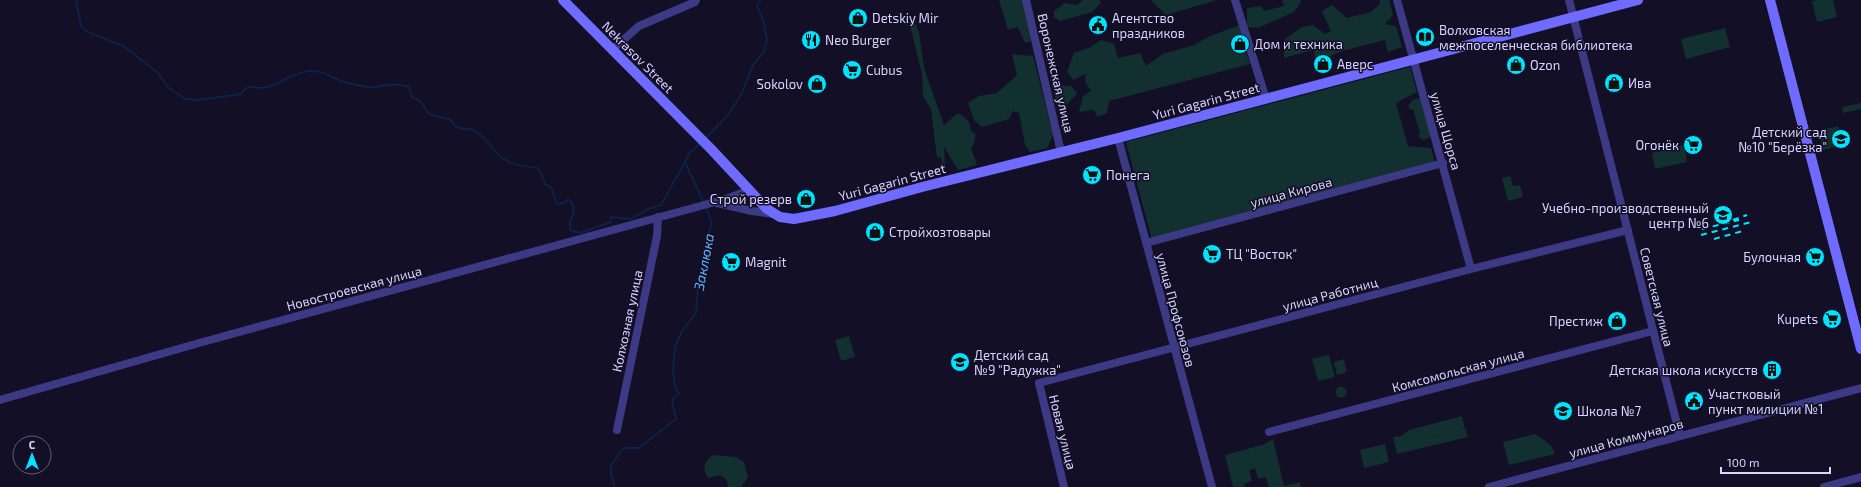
<svg xmlns="http://www.w3.org/2000/svg" width="1861" height="487" font-family="'Exo 2',sans-serif">
  <style>
    .green { fill: #12302f }
    .lines { fill: none; stroke-linecap: round; stroke-linejoin: round }
    .stream { stroke: #0c2248; stroke-width: 2 }
    .minor { stroke: #3d3a85; stroke-width: 8 }
    .secondary { stroke: #6f6bff; stroke-width: 10 }
    .rail { stroke: #00e5ff; stroke-width: 2; stroke-dasharray: 6 5; stroke-linecap: butt }
    .labels { text-anchor: middle; stroke-width: 3; stroke-linejoin: round; paint-order: stroke }
    .poi-label { font-size: 13px; fill: #d9d4ff; stroke: #130f26; text-anchor: start }
    .street-label { font-size: 13px; fill: #d9d4ff; stroke: #130f26 }
    .water-label { font-size: 14px; font-style: italic; fill: #62b6ff; stroke: #130f26 }
  </style>
  <rect width="100%" height="100%" fill="#130f26"/>
  <path class="green" d="M999 0H1023L1032 41 1025 43 1018 27 1008 30Z
    M1083 0H1099L1101 3 1092 12 1060 21 1054 17V11L1065 3 1077 5Z
    M1151 0H1217L1166 15Z
    M1282 0H1300L1301 2 1294 12 1258 28 1247 27V8L1261 6 1264 11 1284 6Z
    M1380 0H1389L1393 15 1385 24 1396 26 1402 47 1388 52 1385 40 1342 51 1326 58 1325 55 1315 57 1313 50 1284 58V40L1302 27 1313 25 1325 34 1331 31 1322 11 1332 5 1347 18 1371 12 1380 4Z
    M1818 0H1833L1837 17 1817 22 1812 1Z
    M912 16 919 32 924 68 944 125 958 113C966 118 970 121 971 131L976 134 974 144 971 148 977 165 958 170 944 147 945 165 943 167 941 157 937 158 931 109 923 96 922 74 908 17Z
    M1240 25 1242 38 1234 42 1237 52H1246L1250 64 1109 101 1107 113 1097 117 1094 110 1079 112 1083 96 1091 91 1085 82 1086 74 1073 80 1067 72 1074 53 1089 48 1101 40 1114 44 1118 58 1140 53 1146 66 1163 54 1194 45 1210 36Z
    M1725 28 1730 47 1686 59 1681 39Z
    M1012 54 1033 56 1053 135 1047 148 1030 152 1025 145 1019 113 1013 111 1009 119 982 127 974 120 968 103 979 96 997 93 1017 75Z
    M1410 67 1417 92 1396 103 1408 146 1431 148 1435 163 1152 240 1126 142Z
    M1052 85 1071 86 1077 93 1068 104 1057 107Z
    M1420 98 1431 137 1423 140 1417 135 1420 134 1413 109 1410 110 1408 106 1413 100Z
    M1861 103V109L1843 113 1842 107Z
    M1838 126 1843 145 1823 150 1818 131Z
    M1684 145 1687 162 1655 169 1652 153Z
    M1510 176 1513 186 1520 185 1523 197 1508 201 1502 178Z
    M849 336 855 357 841 361 835 340Z
    M1329 355 1335 377 1318 381 1312 359Z
    M1344 359 1347 372 1337 375 1334 362Z
    M1335.5 392a5.5 5.5 0 1 1 11 0a5.5 5.5 0 1 1-11 0Z
    M1462 416 1465 429 1413 442 1466 429 1468 437 1397 454 1393 437 1401 436 1409 430Z
    M1535 434C1543 440 1552 443 1555 454L1509 465 1503 442Z
    M1273 439 1284 486 1300 482V487H1269L1266 477 1258 479 1255 468 1249 470 1252 481 1244 484 1245 487H1233L1225 455 1262 445Z
    M1385 444 1389 462 1364 468 1360 450Z
    M713 455 736 457 744 462 748 477 741 487H728L727 480 720 475 708 478C701 468 705 461 713 455Z"/>
  <g class="lines">
    <path class="stream" d="M76 0 81 26 86 31 125 47 158 73 169 88 185 99 198 100 241 94 246 88C254 86 260 89 267 87 282 83 295 72 310 71 325 70 335 81 348 83 356 85 368 88 376 87 388 85 397 83 409 87L412 97 420 101 429 114 451 120C457 133 466 126 475 131 485 137 491 147 499 155 509 165 525 167 538 168L546 185 551 187 557 204 564 203 568 199 572 203 574 211 570 222V230L580 233 611 222 610 218 612 217 631 219 648 209 661 205 685 162
      M705 139 728 115 741 95 753 65 763 53 767 40 764 23 757 5 761 0
      M701 143 690 152 685 162 704 203
      M615 487C607 467 610 464 624 448H639L676 419 672 400 679 394 675 386 673 371 675 347 682 331 696 313 698 288 705 270 704 250 712 223 706 207"/>
    <path class="minor" d="M1026 0 1061 152
      M1235 0 1266 99
      M1397 0 1471 269
      M1569 0 1680 436
      M612 50 639 26 695 2 696 0
      M1118 138 1212 487
      M717 203 752 211 774 214
      M1146 243 1443 163
      M0 400 199 343 726 199 750 190
      M617 430 657 236 658 217
      M1269 432 1653 331
      M1064 487 1039 383 1471 269 1628 230
      M1489 487 1861 388
      M1824 487 1861 477"/>
    <path class="secondary" d="M563 0 712 150 767 209 780 217 794 219 835 211 922 187 1118 138 1638 0
      M1770 0 1861 349"/>
    <path class="rail" d="M1733 220 1747 215
      M1702 229 1739 220
      M1701 235 1751 222
      M1714 239 1743 231"/>
  </g>
  <defs>
    <g id="shop-disc" transform="scale(1)"><circle r="9.5" fill="#00e5ff" stroke="#130f26"/><path d="M-5-2.5h2.3a2.7 3.5 0 0 1 5.4 0H5L5.5 6h-11ZM-1.5-2.5h3a1.5 2.3 0 0 0-3 0Z" fill="#111"/></g>
    <g id="civic-disc" transform="scale(1)"><circle r="9.5" fill="#00e5ff" stroke="#130f26"/><path d="M-.6-6.5H3V-4.5H.6V-3L4-1V1h2V6H-6V1h2V-1L-.6-3ZM-1.2 2.5V6h2.4V2.5Z" fill="#111"/></g>
    <g id="library-disc" transform="scale(1)"><circle r="9.5" fill="#00e5ff" stroke="#130f26"/><path d="M-6-4Q-3-5.5-.7-3.5V5Q-3 3-6 4ZM6-4Q3-5.5 .7-3.5V5Q3 3 6 4Z" fill="#111"/></g>
    <g id="restaurant-disc" transform="scale(1)"><circle r="9.5" fill="#00e5ff" stroke="#130f26"/><path d="M-5-6h1v4h1v-4h1v4h1v-4h1v5L-1.5 .5V6h-2V.5L-5-1ZM5-6V6H3V1.5H1.5Q1.5-4 5-6Z" fill="#111"/></g>
    <g id="supermarket-disc" transform="scale(1)"><circle r="9.5" fill="#00e5ff" stroke="#130f26"/><path d="M-6-5.5h2.5l.6 2H6L4.5 2H-2.5L-4.4-4H-6ZM-1.5 3.2a1.3 1.3 0 1 0 .1 0ZM3 3.2a1.3 1.3 0 1 0 .1 0Z" fill="#111"/></g>
    <g id="school-disc" transform="scale(1)"><circle r="9.5" fill="#00e5ff" stroke="#130f26"/><path d="M0-5L7-2L0 1L-7-2ZM-4 1L0 2.5L4 1V4Q0 6-4 4Z" fill="#111"/></g>
    <g id="university-disc" transform="scale(1)"><circle r="9.5" fill="#00e5ff" stroke="#130f26"/><path d="M0-5L7-2L0 1L-7-2ZM-4 1L0 2.5L4 1V4Q0 6-4 4Z" fill="#111"/></g>
    <g id="building-disc" transform="scale(1)"><circle r="9.5" fill="#00e5ff" stroke="#130f26"/><path d="M-4-6H4V6H1V3H-1V6H-4ZM-2.5-4.3h1.7v1.8h-1.7ZM.8-4.3h1.7v1.8H.8ZM-2.5-1h1.7V.8h-1.7ZM.8-1h1.7V.8H.8Z" fill="#111"/></g>
  </defs>
  <g fill-rule="evenodd">
    <use href="#shop-disc" x="858" y="18"/>
    <use href="#civic-disc" x="1098" y="25"/>
    <use href="#library-disc" x="1425" y="37"/>
    <use href="#restaurant-disc" x="811" y="40"/>
    <use href="#shop-disc" x="1240" y="44"/>
    <use href="#shop-disc" x="1323" y="64"/>
    <use href="#shop-disc" x="1516" y="65"/>
    <use href="#supermarket-disc" x="852" y="70"/>
    <use href="#shop-disc" x="1614" y="83"/>
    <use href="#shop-disc" x="817" y="84"/>
    <use href="#school-disc" x="1841" y="139"/>
    <use href="#supermarket-disc" x="1693" y="145"/>
    <use href="#supermarket-disc" x="1092" y="175"/>
    <use href="#shop-disc" x="806" y="199"/>
    <use href="#university-disc" x="1723" y="215"/>
    <use href="#shop-disc" x="875" y="232"/>
    <use href="#supermarket-disc" x="1212" y="254"/>
    <use href="#supermarket-disc" x="1815" y="257"/>
    <use href="#supermarket-disc" x="731" y="262"/>
    <use href="#supermarket-disc" x="1832" y="319"/>
    <use href="#shop-disc" x="1617" y="321"/>
    <use href="#school-disc" x="960" y="362"/>
    <use href="#building-disc" x="1772" y="370"/>
    <use href="#civic-disc" x="1694" y="401"/>
    <use href="#school-disc" x="1563" y="411"/>
  </g>
  <g class="labels">
    <g class="poi-label">
      <text x="872" y="23">Detskiy Mir</text>
      <text x="1112" y="23">Агентство<tspan x="1112" dy="15">праздников</tspan></text>
      <text x="1439" y="35">Волховская<tspan x="1439" dy="15">межпоселенческая библиотека</tspan></text>
      <text x="825" y="45">Neo Burger</text>
      <text x="1254" y="49">Дом и техника</text>
      <text x="1337" y="69">Аверс</text>
      <text x="1530" y="70">Ozon</text>
      <text x="866" y="75">Cubus</text>
      <text x="1628" y="88">Ива</text>
      <text x="803" y="89" text-anchor="end">Sokolov</text>
      <text x="1827" y="137" text-anchor="end">Детский cад<tspan x="1827" dy="15">№10 "Берёзка"</tspan></text>
      <text x="1679" y="150" text-anchor="end">Огонёк</text>
      <text x="1106" y="180">Понега</text>
      <text x="792" y="204" text-anchor="end">Строй резерв</text>
      <text x="1709" y="213" text-anchor="end">Учебно-производственный<tspan x="1709" dy="15">центр №6</tspan></text>
      <text x="889" y="237">Стройхозтовары</text>
      <text x="1226" y="259">ТЦ "Восток"</text>
      <text x="1801" y="262" text-anchor="end">Булочная</text>
      <text x="745" y="267">Magnit</text>
      <text x="1818" y="324" text-anchor="end">Kupets</text>
      <text x="1603" y="326" text-anchor="end">Престиж</text>
      <text x="974" y="360">Детский cад<tspan x="974" dy="15">№9 "Радужка"</tspan></text>
      <text x="1758" y="375" text-anchor="end">Детская школа искусств</text>
      <text x="1708" y="399">Участковый<tspan x="1708" dy="15">пункт милиции №1</tspan></text>
      <text x="1577" y="416">Школа №7</text>
    </g>
    <g class="street-label">
      <text transform="translate(638 57) rotate(45)" y="5">Nekrasov Street</text>
      <text transform="translate(1056 73) rotate(77)" y="5">Воронежская улица</text>
      <text transform="translate(1206 101) rotate(-15)" y="5">Yuri Gagarin Street</text>
      <text transform="translate(1446 131) rotate(74)" y="5">улица Щорса</text>
      <text transform="translate(892 182) rotate(-15)" y="5">Yuri Gagarin Street</text>
      <text transform="translate(1291 192) rotate(-15)" y="5">улица Кирова</text>
      <text transform="translate(354 288) rotate(-15)" y="5">Новостроевская улица</text>
      <text transform="translate(1330 294) rotate(-15)" y="5">улица Работниц</text>
      <text transform="translate(1657 297) rotate(76)" y="5">Советская улица</text>
      <text transform="translate(1176 310) rotate(75)" y="5">улица Профсоюзов</text>
      <text transform="translate(627 321) rotate(-78)" y="5">Колхозная улица</text>
      <text transform="translate(1458 370) rotate(-15)" y="5">Комсомольская улица</text>
      <text transform="translate(1063 432) rotate(76)" y="5">Новая улица</text>
      <text transform="translate(1626 438) rotate(-15)" y="5">улица Коммунаров</text>
    </g>
    <g class="water-label">
      <text transform="translate(704 262) rotate(-79)" y="5">Заклюка</text>
    </g>
  </g>
  <g transform="translate(32 455)"><circle r="19" fill="#130f26" stroke="#625e7d"/>
  <path d="M0-3L7 15L0 10L-7 15Z" fill="#00e5ff"/>
  <text y="-6" font-size="11" font-weight="bold" text-anchor="middle" fill="#d9d4ff">С</text>
  </g>
  <path d="M1721 467v6h109v-6" fill="none" stroke="#d9d4ff" stroke-width="2"/>
  <text x="1727" y="467" font-size="12" fill="#d9d4ff" stroke="#130f26" stroke-width="3" paint-order="stroke">100 m</text>
</svg>
